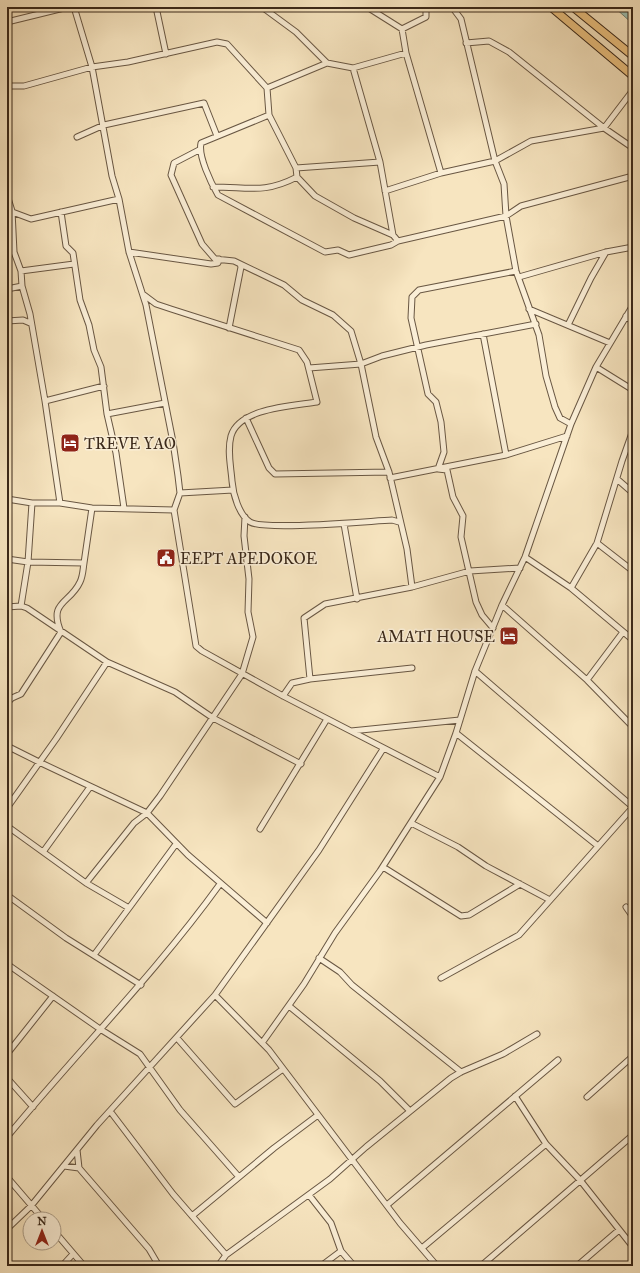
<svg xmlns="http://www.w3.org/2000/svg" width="640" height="1273" font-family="'IM FELL Great Primer',serif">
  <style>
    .water { fill: #9dbfb1; stroke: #758374 }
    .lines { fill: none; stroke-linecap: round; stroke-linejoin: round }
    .minor-casing { stroke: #695743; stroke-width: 7 }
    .highway-casing { stroke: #3a2819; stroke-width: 9 }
    .minor { stroke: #faeed6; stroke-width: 5 }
    .highway { stroke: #ecc280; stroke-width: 7 }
    .labels { text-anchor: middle; stroke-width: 3; stroke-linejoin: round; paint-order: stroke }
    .poi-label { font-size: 16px; fill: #3a2819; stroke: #faeed6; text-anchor: start }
  </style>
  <rect width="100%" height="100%" fill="#f7e5c0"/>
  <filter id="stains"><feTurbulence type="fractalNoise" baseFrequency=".005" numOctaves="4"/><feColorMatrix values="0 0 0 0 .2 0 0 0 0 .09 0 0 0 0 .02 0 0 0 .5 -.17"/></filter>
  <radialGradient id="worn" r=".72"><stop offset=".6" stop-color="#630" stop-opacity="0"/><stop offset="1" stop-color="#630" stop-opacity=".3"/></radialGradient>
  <path class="water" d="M614 7H633V24Z"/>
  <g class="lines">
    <g class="minor-casing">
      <path id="minor" d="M74 7 92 67 112 176 119 199 129 252 146 305 173 442 178 476 180 493 174 510 196 646 202 651 283 696 440 777
        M156 7 166 54
        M262 7 296 32 327 63 353 68 406 53
        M367 7 402 29 426 17V7
        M452 7 461 19 495 161 504 184 506 216 516 271 539 335 546 376 555 407 560 418 571 424
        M7 20 9 7
        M7 22 68 7
        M402 29 406 53 441 173
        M466 43 489 41 509 52 604 128 633 148
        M353 68 380 162 393 235 398 241
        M7 86H24L92 67 128 62 217 42 227 44 267 88
        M269 115 201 143C198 156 211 183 218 195L325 252 338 250 349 255 391 245 398 241 506 216 521 206 633 176
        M77 137 104 125 204 103 217 136
        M199 150 174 163 171 175 202 244 215 259 234 261 284 285 302 300 333 315 351 331 361 364 376 437 389 472 407 549 412 587
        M296 168 380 162
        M297 177 315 196 354 218 393 235
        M213 187C249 187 264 194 297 177L296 168 269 115 267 88 327 63
        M385 191 441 173 495 161 531 141 604 128 633 90
        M7 195 12 211 14 252 21 271 22 286 30 314 45 401 60 503
        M7 210 31 219 119 199
        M61 212 66 246 73 253 80 300 89 325 94 350 101 367 107 414 116 453 124 508
        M129 252 211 264 218 263 219 259H216
        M21 271 74 264
        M519 277 606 252 633 247
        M7 289 22 286
        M144 295 156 304 171 309 299 350 307 362 317 402C292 406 239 408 231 436 227 451 231 467 232 481 233 494 239 515 250 522 264 531 370 521 392 520L399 522
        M529 309 610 343
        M626 316 633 322
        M7 321 23 320 30 323
        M568 325 591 278 606 252
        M229 328 241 267 240 264
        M596 367 633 390
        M309 368 361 364 382 356 426 345 536 324
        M45 401 104 386
        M107 414 165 403
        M246 418 269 468 275 474 389 472
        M506 455 567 436
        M390 478 506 455 483 334
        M617 479 633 493
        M180 493 233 490
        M7 499 32 503H60L92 508 174 510
        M344 524 357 599
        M597 543 633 571
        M525 557 571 588 633 640
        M7 559 28 562 84 563 92 508
        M571 588 597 543 622 461 633 430
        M502 605 587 680 633 727
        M21 606 28 562 32 503
        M7 607 21 606 27 608 107 662 175 692 213 718 301 764
        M493 628 482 615 476 602 461 537 463 516 453 497 447 470 438 469 444 452 441 422 436 402 428 394 411 318 412 297 419 290 516 271
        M475 671 633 807
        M310 679 304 618 325 604 412 587 470 571 520 568
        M587 680 623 632
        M283 696 292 683 310 679 412 668
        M7 703 12 698 21 694 61 632C48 601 70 604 80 582 83 576 83 569 84 563
        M351 731 460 720
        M456 733 598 846
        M7 746 39 762 147 813 188 855 267 923
        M7 808 56 739 107 662
        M411 823 458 847 486 866 550 900
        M7 826 86 883 129 908 176 844
        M260 829 327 719
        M43 852 90 787
        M383 867 461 916 469 915 520 884
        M86 883 134 823 147 813 160 796 242 674 253 637 248 612 249 579 244 536 245 517
        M7 895 66 938 141 985
        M626 907 633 917
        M94 955 129 908
        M319 958 340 972 352 985 461 1072
        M7 964 100 1029 140 1054 180 1110 239 1177
        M441 978 519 935 633 807
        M215 995 269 1050 400 1223 437 1266
        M289 1006 380 1081 410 1111
        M177 1038 235 1104 283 1069
        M262 1043 304 984 335 933 380 871 440 777 456 733 475 671 502 605 525 557 571 424 596 367 633 305
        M7 1054 53 996
        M7 1078 33 1107
        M515 1096 546 1144 580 1180 633 1247
        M587 1097 633 1056
        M110 1111 173 1194 226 1255
        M7 1137C77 1052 155 974 220 884
        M77 1150 79 1168
        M64 1166 79 1168 149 1249 159 1266
        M7 1177 43 1219
        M309 1195 331 1223 341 1251 354 1266
        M387 1205 558 1060
        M192 1216 274 1148 318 1115
        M7 1229 31 1206 97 1125 215 995 319 850 383 749
        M54 1231 84 1266
        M422 1248 546 1144
        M62 1266 73 1254
        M218 1266 226 1255 330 1179 366 1147 451 1078 461 1072 503 1054 537 1034
        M321 1266 341 1251
        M481 1266 633 1135
        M577 1266 619 1230"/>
    </g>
    <g class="highway-casing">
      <path id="highway" d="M551 7 633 76
        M573 7 633 56"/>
    </g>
    <use href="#minor" class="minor"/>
    <use href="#highway" class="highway"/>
  </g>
  <defs>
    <g id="hotel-square" transform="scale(1)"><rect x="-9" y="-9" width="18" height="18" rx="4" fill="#8f2418" stroke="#faeed6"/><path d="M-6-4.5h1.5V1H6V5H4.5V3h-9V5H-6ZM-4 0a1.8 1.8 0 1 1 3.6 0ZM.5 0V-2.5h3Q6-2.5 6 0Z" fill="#fff"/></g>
    <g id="civic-square" transform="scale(1)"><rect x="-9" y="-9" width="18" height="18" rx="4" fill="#8f2418" stroke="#faeed6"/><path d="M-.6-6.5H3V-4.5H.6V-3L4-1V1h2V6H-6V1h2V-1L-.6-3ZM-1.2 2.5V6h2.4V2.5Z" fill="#fff"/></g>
  </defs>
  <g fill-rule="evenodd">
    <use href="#hotel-square" x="70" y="443"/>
    <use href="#civic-square" x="166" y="558"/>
    <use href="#hotel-square" x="509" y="636"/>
  </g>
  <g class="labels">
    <g class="poi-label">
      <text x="84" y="449">TREVE YAO</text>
      <text x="180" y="564">EEPT APEDOKOE</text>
      <text x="495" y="642" text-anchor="end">AMATI HOUSE</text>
    </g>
  </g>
  <rect width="640" height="1273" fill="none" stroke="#f7e5c0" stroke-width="24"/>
  <rect x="8" y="8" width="624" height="1257" fill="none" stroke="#3a2819" stroke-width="2"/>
  <rect x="12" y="12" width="616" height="1249" fill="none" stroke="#3a2819"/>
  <g transform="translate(42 1231)"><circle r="19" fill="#faeed6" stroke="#ad9f8a"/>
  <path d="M0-3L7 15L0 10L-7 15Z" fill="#8f2418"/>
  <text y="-6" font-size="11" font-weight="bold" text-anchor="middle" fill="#3a2819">N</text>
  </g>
  <rect width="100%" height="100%" filter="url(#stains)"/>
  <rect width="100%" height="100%" fill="url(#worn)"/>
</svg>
